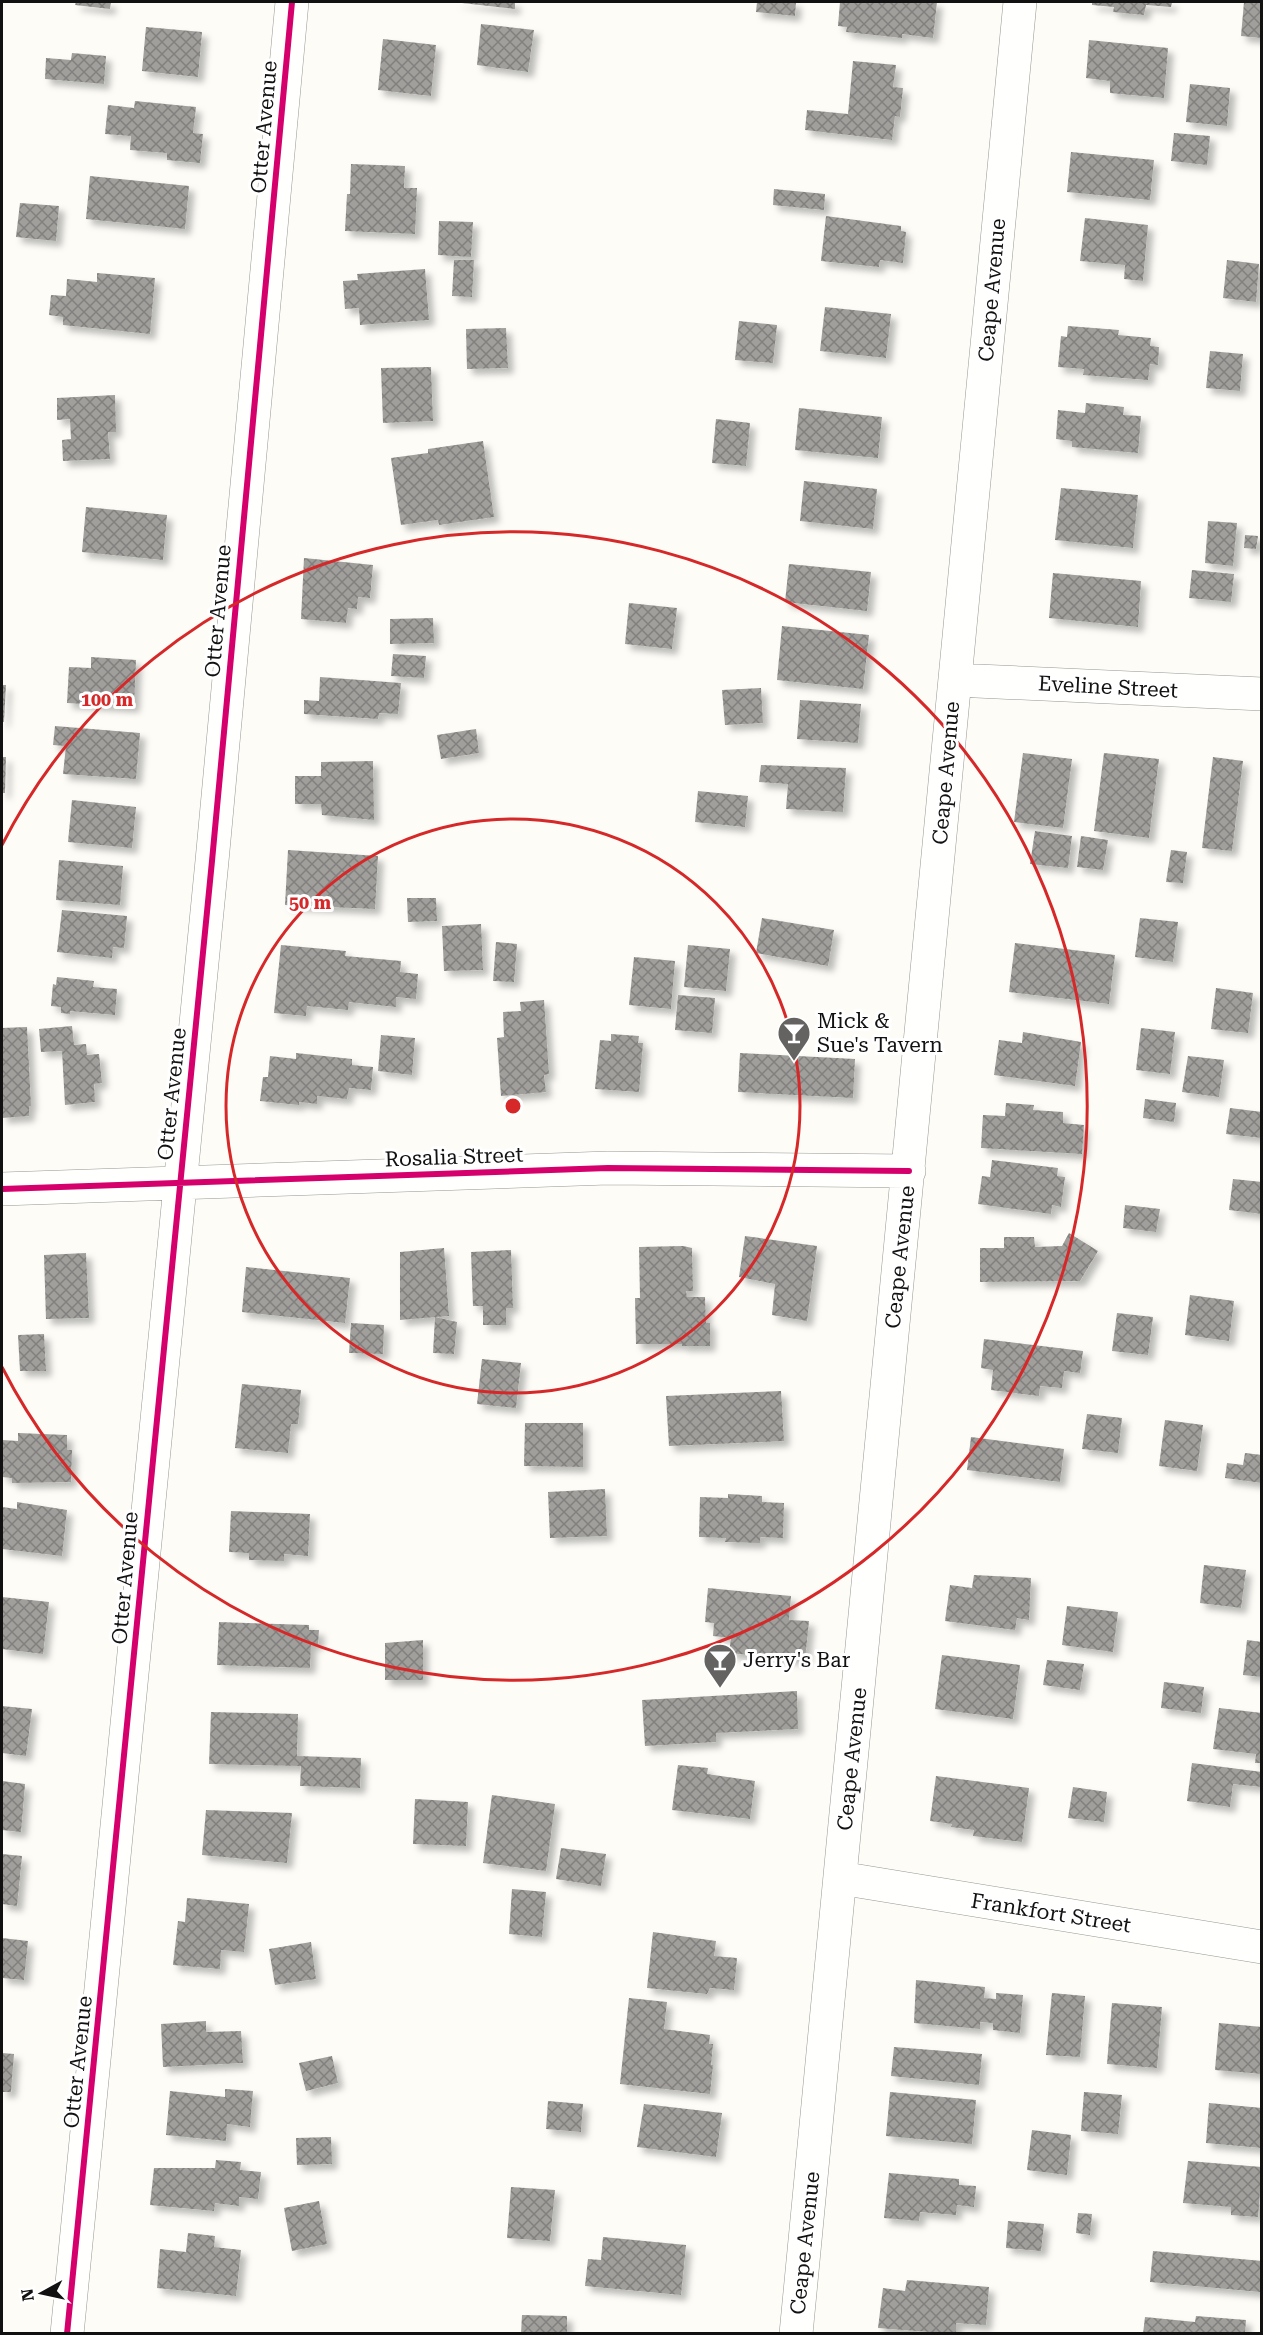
<svg xmlns="http://www.w3.org/2000/svg" width="1263" height="2335" font-family="'Roboto Serif',serif">
  <style>
    .building { fill: url(#building-cross-hatch); filter: url(#shadow) }
    .lines { fill: none; stroke-linecap: round; stroke-linejoin: round }
    .street-casing { stroke: #979795; stroke-width: 34 }
    .street { stroke: #fffffe; stroke-width: 33 }
    .cycleway-casing { stroke: #fff; stroke-width: 10 }
    .cycleway { stroke: #d6006c; stroke-width: 6 }
    .ring { fill: none; stroke: #d62828; stroke-width: 3 }
    .labels { text-anchor: middle; stroke-width: 6; stroke-linejoin: round; paint-order: stroke }
    .street-label { font-size: 21px; fill: #111; stroke: #fff }
    .poi-label { font-size: 21px; fill: #111; stroke: #fff; text-anchor: start }
    .centre { fill: #d62828; stroke: #fff; stroke-width: 3 }
    .ring-label { font-size: 18px; text-anchor: middle; font-weight: bold; fill: #d62828; stroke: #fff; stroke-width: 6; stroke-linejoin: round; paint-order: stroke }
  </style>
  <defs>
    <pattern id="building-cross-hatch" width="8" height="8" patternUnits="userSpaceOnUse" patternTransform="scale(1.5)"><rect width="8" height="8" fill="#a19f9c"/><path d="M0 0l8 8M0 8l8-8" fill="none" stroke="#82807e"/></pattern>
    <filter id="shadow"><feDropShadow dx="5.5" dy="5.5" stdDeviation="3" flood-color="#0004"/></filter>
  </defs>
  <rect width="100%" height="100%" fill="#fdfcf7"/>
  <path class="building" d="M76 2H111L110 9 75 5Z
    M453 2H515V9Z
    M757 2H796L795 16 756 12Z
    M840 2H937L933 38 902 34V38L846 32 847 27 838 26Z
    M1092 2H1172L1171 7 1146 5 1144 15 1113 12 1114 7 1092 5Z
    M1244 2H1262V38L1241 36Z
    M481 24 534 30 528 72 477 65Z
    M146 27 202 32 198 77 142 71Z
    M383 39 436 45 431 96 378 90Z
    M1089 40 1168 48 1164 98 1110 93V81L1086 78Z
    M72 53 106 56 104 84 45 79 46 58 71 60Z
    M853 61 896 65 893 87 903 88 900 117 895 116 892 140 805 130 807 110 848 114Z
    M1190 84 1230 88 1227 126 1186 122Z
    M135 101 196 107 193 133 203 134 200 163 167 160V153L130 150 131 136 105 134 108 105 134 108Z
    M1174 133 1210 136 1207 165 1171 161Z
    M1071 152 1154 160 1150 200 1067 192Z
    M351 164 405 166 404 188H417L415 234 345 231 347 194H350Z
    M90 176 189 186 185 229 86 219Z
    M774 189 825 194 824 210 773 205Z
    M20 203 59 206 56 241 16 237Z
    M826 216 901 226V231L906 232 903 263 880 260 879 267 821 261Z
    M1085 218 1148 225 1143 281 1124 279 1125 265 1080 261Z
    M439 221 473 222 471 257 438 255Z
    M454 260H474L472 297 452 296Z
    M1227 260 1259 264 1256 302 1223 298Z
    M425 269 429 320 360 325 359 308 345 309 343 281 358 280 357 274Z
    M97 273 155 278 150 334 63 325V317L49 315 51 295 66 296 67 279 97 282Z
    M825 307 891 314 886 358 820 351Z
    M739 321 777 325 773 363 735 360Z
    M1068 326 1119 330 1118 335 1151 338 1150 346 1159 347 1158 365 1150 364 1148 380 1083 375 1084 369 1058 367 1061 336 1067 337Z
    M506 328 508 368 467 369 466 329Z
    M1210 351 1243 354 1240 391 1206 388Z
    M431 367 433 421 383 423 381 368Z
    M115 395 116 432H108L110 459 63 461 62 440 71 439 70 419 57 420V398Z
    M1086 403 1124 407 1123 415 1141 416 1138 453 1072 447V441L1056 439 1058 410 1085 413Z
    M799 408 882 417 878 458 795 450Z
    M716 419 750 423 746 466 712 463Z
    M483 441 494 517 439 525 438 520 401 525 391 458 428 453V449Z
    M804 481 877 489 873 529 800 521Z
    M1061 488 1138 495 1133 548 1055 540Z
    M86 507 167 515 163 560 82 552Z
    M1208 521 1237 523 1233 566 1205 563Z
    M1245 535 1258 536 1256 549 1244 548Z
    M304 558 373 565 370 598 358 597 357 609 348 608 346 623 301 619Z
    M789 564 871 572 867 611 785 602Z
    M1192 570 1234 574 1231 602 1189 598Z
    M1053 573 1141 581 1138 627 1049 618Z
    M629 603 677 608 672 649 625 644Z
    M433 618 434 643 390 644V619Z
    M782 626 869 635 863 689 777 680Z
    M393 654 426 656 424 678 391 676Z
    M91 657 136 660 134 707 67 703 69 667 91 668Z
    M320 677 401 683 398 714 379 713 378 719 304 714V700L319 701Z
    M2 685H6L4 722H2Z
    M761 688 763 723 725 725 722 690Z
    M800 700 861 704 858 743 797 739Z
    M55 726 140 733 136 779 63 774 66 746 53 745Z
    M476 729 479 753 441 759 437 735Z
    M1023 753 1072 759 1063 828 1014 822Z
    M1104 753 1159 759 1149 838 1094 831Z
    M2 757H6L5 793H2Z
    M1213 757 1243 761 1232 851 1202 848Z
    M373 761 374 820 322 815 321 804H295V776H321V762Z
    M761 765 846 768 843 812 786 809 788 784 759 782Z
    M698 791 748 796 745 827 695 822Z
    M72 800 136 807 132 848 68 842Z
    M1035 831 1072 836 1068 868 1030 864Z
    M1081 836 1108 840 1103 870 1077 867Z
    M288 850 378 856 375 909 285 905Z
    M1171 850 1187 852 1183 883 1166 882Z
    M59 860 123 866 120 905 56 900Z
    M407 898H436L437 921 408 922Z
    M62 910 127 916 124 948 113 947 112 958 57 952Z
    M762 918 834 930 828 966 756 953Z
    M1140 918 1178 922 1173 962 1135 957Z
    M481 924 483 970 444 971 442 926Z
    M496 942 517 944 514 982 493 981Z
    M1015 943 1115 955 1109 1004 1009 992Z
    M281 945 346 951 345 956 401 961 400 972 418 974 416 999 396 997V1007L349 1002 348 1010 307 1006 306 1016 274 1013Z
    M688 945 730 949 726 991 684 987Z
    M634 957 675 961 671 1009 629 1005Z
    M57 977 94 981 93 987 117 989 115 1015 70 1011V1014L61 1013V1007L51 1006 53 984 56 985Z
    M1216 988 1253 993 1248 1033 1211 1029Z
    M678 995 715 998 712 1033 675 1030Z
    M544 1000 549 1074 544 1075 546 1092 501 1096 497 1038 504 1037 503 1012 521 1011 520 1002Z
    M72 1026 74 1045 86 1044 87 1055 99 1054 102 1083 94 1084 95 1102 65 1105 62 1051 41 1052 39 1029Z
    M27 1027 31 1106H29V1116L2 1118V1028Z
    M1141 1028 1175 1032 1170 1074 1136 1070Z
    M1023 1032 1081 1042 1075 1086 994 1075 999 1040 1022 1043Z
    M611 1034 639 1036 638 1043H643L639 1092 595 1089 600 1040 611 1041Z
    M381 1035 415 1038 412 1075 378 1071Z
    M296 1053 352 1059V1065L373 1067 371 1090 349 1088 347 1099 317 1096V1104L299 1102V1105L260 1101 263 1077H268L270 1056 296 1059Z
    M740 1053 855 1059 853 1098 738 1092Z
    M1188 1056 1224 1060 1219 1097 1182 1092Z
    M1145 1099 1176 1103 1174 1122 1143 1118Z
    M1006 1103 1034 1105 1033 1110 1063 1112V1123L1084 1125 1082 1154 981 1148 983 1115 1005 1116Z
    M1230 1108 1262 1112V1138L1226 1134Z
    M992 1160 1058 1168 1057 1176 1065 1177 1061 1207 1052 1205 1051 1214 978 1204 982 1176 990 1177Z
    M1233 1179 1262 1182V1214L1229 1210Z
    M1125 1205 1160 1209 1156 1232 1123 1228Z
    M1069 1233 1098 1251 1080 1281 980 1282V1248H1004V1237H1034L1035 1247 1062 1246Z
    M745 1236 817 1246 807 1321 772 1315 775 1284 739 1277Z
    M683 1246 692 1248 693 1291H686L687 1297H705L706 1323H710V1346H682V1344H636L635 1298H640L639 1247Z
    M444 1248 449 1316 400 1320V1252Z
    M511 1250 513 1308H506V1325H483V1306H473L471 1252Z
    M86 1253 89 1318 46 1319 44 1255Z
    M246 1267 350 1278 345 1323 242 1312Z
    M1190 1295 1234 1301 1229 1341 1185 1335Z
    M1117 1313 1153 1317 1148 1355 1112 1351Z
    M435 1317 457 1322 454 1354 433 1353Z
    M351 1323 384 1325 383 1354 349 1353Z
    M44 1334 46 1371H20L18 1335Z
    M984 1339 1083 1351 1080 1373 1064 1371 1062 1388 1040 1386 1039 1396 991 1390 993 1370 981 1368Z
    M482 1359 521 1363 516 1408 477 1404Z
    M242 1384 301 1390 298 1424H291L288 1453 235 1448Z
    M781 1391 784 1441 669 1446 666 1396Z
    M1087 1414 1122 1418 1118 1453 1082 1449Z
    M1165 1420 1203 1425 1197 1471 1159 1466Z
    M525 1423H583V1467L524 1466Z
    M18 1433 67 1435V1450H72L71 1482 12 1483V1478L2 1477V1440L18 1441Z
    M971 1437 1064 1449 1060 1482 967 1470Z
    M1245 1453 1262 1455V1483L1225 1478 1227 1463 1243 1465Z
    M605 1489 607 1536 550 1538 548 1492Z
    M728 1494 762 1496V1502L784 1503 783 1538 760 1537V1543L725 1542 726 1538 699 1537 700 1497 728 1498Z
    M17 1502 67 1510 62 1556 2 1549V1507L17 1509Z
    M231 1511 310 1514 308 1556 284 1554V1561L249 1560V1553L229 1552Z
    M1204 1565 1246 1570 1241 1608 1200 1603Z
    M974 1575 1031 1578 1029 1620 1017 1618 1015 1630 945 1621 950 1585 972 1588Z
    M708 1588 791 1596 789 1620 809 1621 805 1660 729 1653 731 1638 713 1636 714 1623 705 1622Z
    M2 1597 49 1602 43 1654 2 1649Z
    M1067 1606 1118 1612 1113 1652 1062 1645Z
    M219 1622 309 1625V1630H319L318 1644H311L310 1668 217 1665Z
    M423 1640V1680H385V1643Z
    M1247 1640 1262 1642V1677L1243 1675Z
    M942 1655 1020 1665 1013 1719 935 1709Z
    M1047 1660 1084 1664 1080 1690 1043 1685Z
    M1164 1682 1204 1687 1201 1713 1161 1708Z
    M797 1691 798 1729 716 1733V1742L645 1746 642 1700Z
    M2 1706 32 1709 26 1756 2 1753Z
    M1219 1708 1262 1713V1763H1255L1256 1754 1213 1749Z
    M211 1712 298 1714 297 1756 361 1758 360 1788 300 1786 301 1766 209 1764Z
    M1192 1763 1262 1772V1787L1233 1784 1230 1807 1187 1801Z
    M678 1765 708 1768 707 1774 755 1781 750 1819 672 1810Z
    M936 1776 1029 1788 1022 1842 973 1836 974 1830 951 1827 952 1824 930 1821Z
    M2 1781 25 1784 21 1832 2 1830Z
    M1073 1787 1107 1792 1104 1822 1068 1818Z
    M492 1795 555 1804 546 1871 483 1863Z
    M415 1799 468 1802 466 1846 413 1844Z
    M206 1810 292 1813 287 1863 202 1855Z
    M561 1848 606 1854 601 1886 556 1879Z
    M2 1854 22 1856 17 1906 2 1904Z
    M512 1889 546 1892 542 1937 509 1934Z
    M187 1898 249 1904 244 1952 221 1950 220 1969 173 1965 178 1921 185 1922Z
    M653 1932 716 1941 714 1956 737 1958 734 1990 710 1988 707 1994 647 1988Z
    M2 1938 28 1941 24 1980 2 1978Z
    M311 1942 316 1979 275 1985 269 1949Z
    M916 1980 985 1987 984 1998 996 1999V1993L1023 1995 1020 2033 993 2030V2023L980 2022V2029L914 2023Z
    M1052 1993 1085 1996 1080 2057 1046 2055Z
    M629 1998 667 2002 664 2029 710 2035 709 2044H713L711 2065H713L710 2094 620 2084Z
    M1112 2003 1162 2007 1157 2068 1107 2064Z
    M206 2021V2032L241 2031 243 2063 163 2067 161 2024Z
    M1219 2023 1262 2027V2074L1215 2070Z
    M894 2047 982 2054 979 2085 891 2076Z
    M2 2053 14 2054 11 2092H2Z
    M332 2056 338 2083 306 2091 299 2063Z
    M225 2089 253 2091 250 2127 227 2124 226 2141 166 2135 170 2091 225 2097Z
    M890 2092 976 2100 972 2144 886 2136Z
    M1084 2092 1122 2095 1118 2134 1081 2131Z
    M548 2101 583 2104 581 2132 546 2129Z
    M1209 2103 1262 2108V2148L1206 2143Z
    M644 2104 722 2113 716 2157 637 2147Z
    M1032 2130 1071 2135 1067 2175 1027 2170Z
    M331 2137 332 2164 297 2165 296 2138Z
    M216 2160 241 2162 240 2170 261 2172 258 2199 239 2197V2206L215 2203 214 2211 150 2205 154 2168H215Z
    M1188 2161 1262 2167 1258 2217 1231 2215V2207L1183 2203Z
    M889 2173 959 2179V2185L976 2186 974 2207 957 2205 956 2215 920 2212 919 2221 884 2218Z
    M511 2187 555 2190 550 2241 507 2238Z
    M319 2201 327 2244 292 2251 284 2208Z
    M1078 2213 1092 2214 1090 2235 1076 2233Z
    M1008 2221 1044 2224 1041 2251 1006 2248Z
    M188 2233 215 2236 214 2247 241 2250 236 2296 157 2288 160 2249 186 2252Z
    M603 2237 686 2245 681 2295 585 2286 588 2259 601 2260Z
    M1153 2251 1262 2261 1260 2292 1150 2282Z
    M907 2280 989 2287 986 2325 956 2323V2334L878 2328 883 2288 905 2291Z
    M522 2315 567 2316V2334H521Z
    M1196 2316 1246 2320 1245 2334H1143L1145 2317 1195 2322Z"/>
  <g class="lines">
    <g class="street-casing">
      <path id="street" d="M955 680 1262 694
        M2 1189 608 1168 909 1171
        M840 1878 1262 1947
        M67 2334 212 861 292 2
        M796 2334 1020 2"/>
    </g>
    <use href="#street" class="street"/>
    <g class="cycleway-casing">
      <path id="cycleway" d="M2 1189 608 1168 909 1171
        M67 2334 212 861 292 2"/>
    </g>
    <use href="#cycleway" class="cycleway"/>
  </g>
  <g class="ring">
    <circle cx="513" cy="1106" r="287"/>
    <path d="M2 845A574 574 0 1 1 2 1367"/>
  </g>
  <defs>
    <g id="bar-pin" transform="scale(1.725)"><path d="M0 17L-7.5 6A9.5 9.5 0 1 1 7.5 6Z" fill="#646362" stroke="#fff"/><path d="M-6-5H6L.8 .8V4.5H3.5V6h-7V4.5H-.8V.8Z" fill="#fff"/></g>
  </defs>
  <g fill-rule="evenodd">
    <use href="#bar-pin" x="794" y="1033"/>
    <use href="#bar-pin" x="720" y="1660"/>
  </g>
  <g class="labels">
    <g class="street-label">
      <text transform="translate(264 127) rotate(-85)" y="7">Otter Avenue</text>
      <text transform="translate(992 290) rotate(-85)" y="7">Ceape Avenue</text>
      <text transform="translate(218 611) rotate(-85)" y="7">Otter Avenue</text>
      <text transform="translate(1108 687) rotate(3)" y="7">Eveline Street</text>
      <text transform="translate(946 773) rotate(-85)" y="7">Ceape Avenue</text>
      <text transform="translate(172 1094) rotate(-84)" y="7">Otter Avenue</text>
      <text transform="translate(454 1157) rotate(-2)" y="7">Rosalia Street</text>
      <text transform="translate(900 1257) rotate(-84)" y="7">Ceape Avenue</text>
      <text transform="translate(125 1578) rotate(-85)" y="7">Otter Avenue</text>
      <text transform="translate(852 1759) rotate(-84)" y="7">Ceape Avenue</text>
      <text transform="translate(1051 1913) rotate(9)" y="7">Frankfort Street</text>
      <text transform="translate(78 2062) rotate(-84)" y="7">Otter Avenue</text>
      <text transform="translate(805 2243) rotate(-84)" y="7">Ceape Avenue</text>
    </g>
    <g class="poi-label">
      <text x="817" y="1028">Mick &amp;<tspan x="817" dy="24">Sue's Tavern</tspan></text>
      <text x="743" y="1667">Jerry's Bar</text>
    </g>
  </g>
  <circle cx="513" cy="1106" r="9" class="centre"/>
  <g class="ring-label">
    <text x="107" y="706">100 m</text>
    <text x="310" y="909">50 m</text>
  </g>
  <rect width="1263" height="2335" fill="none" stroke="#111111" stroke-width="6"/>
  <g transform="translate(42 2293) rotate(262)" stroke="#ffffff" stroke-width="4.5" paint-order="stroke">
  <path d="M0-4.5L10 22L0 15L-10 22Z" fill="#111111"/>
  <text y="-9" font-size="16" font-weight="bold" text-anchor="middle" fill="#111111">N</text>
  </g>
</svg>
